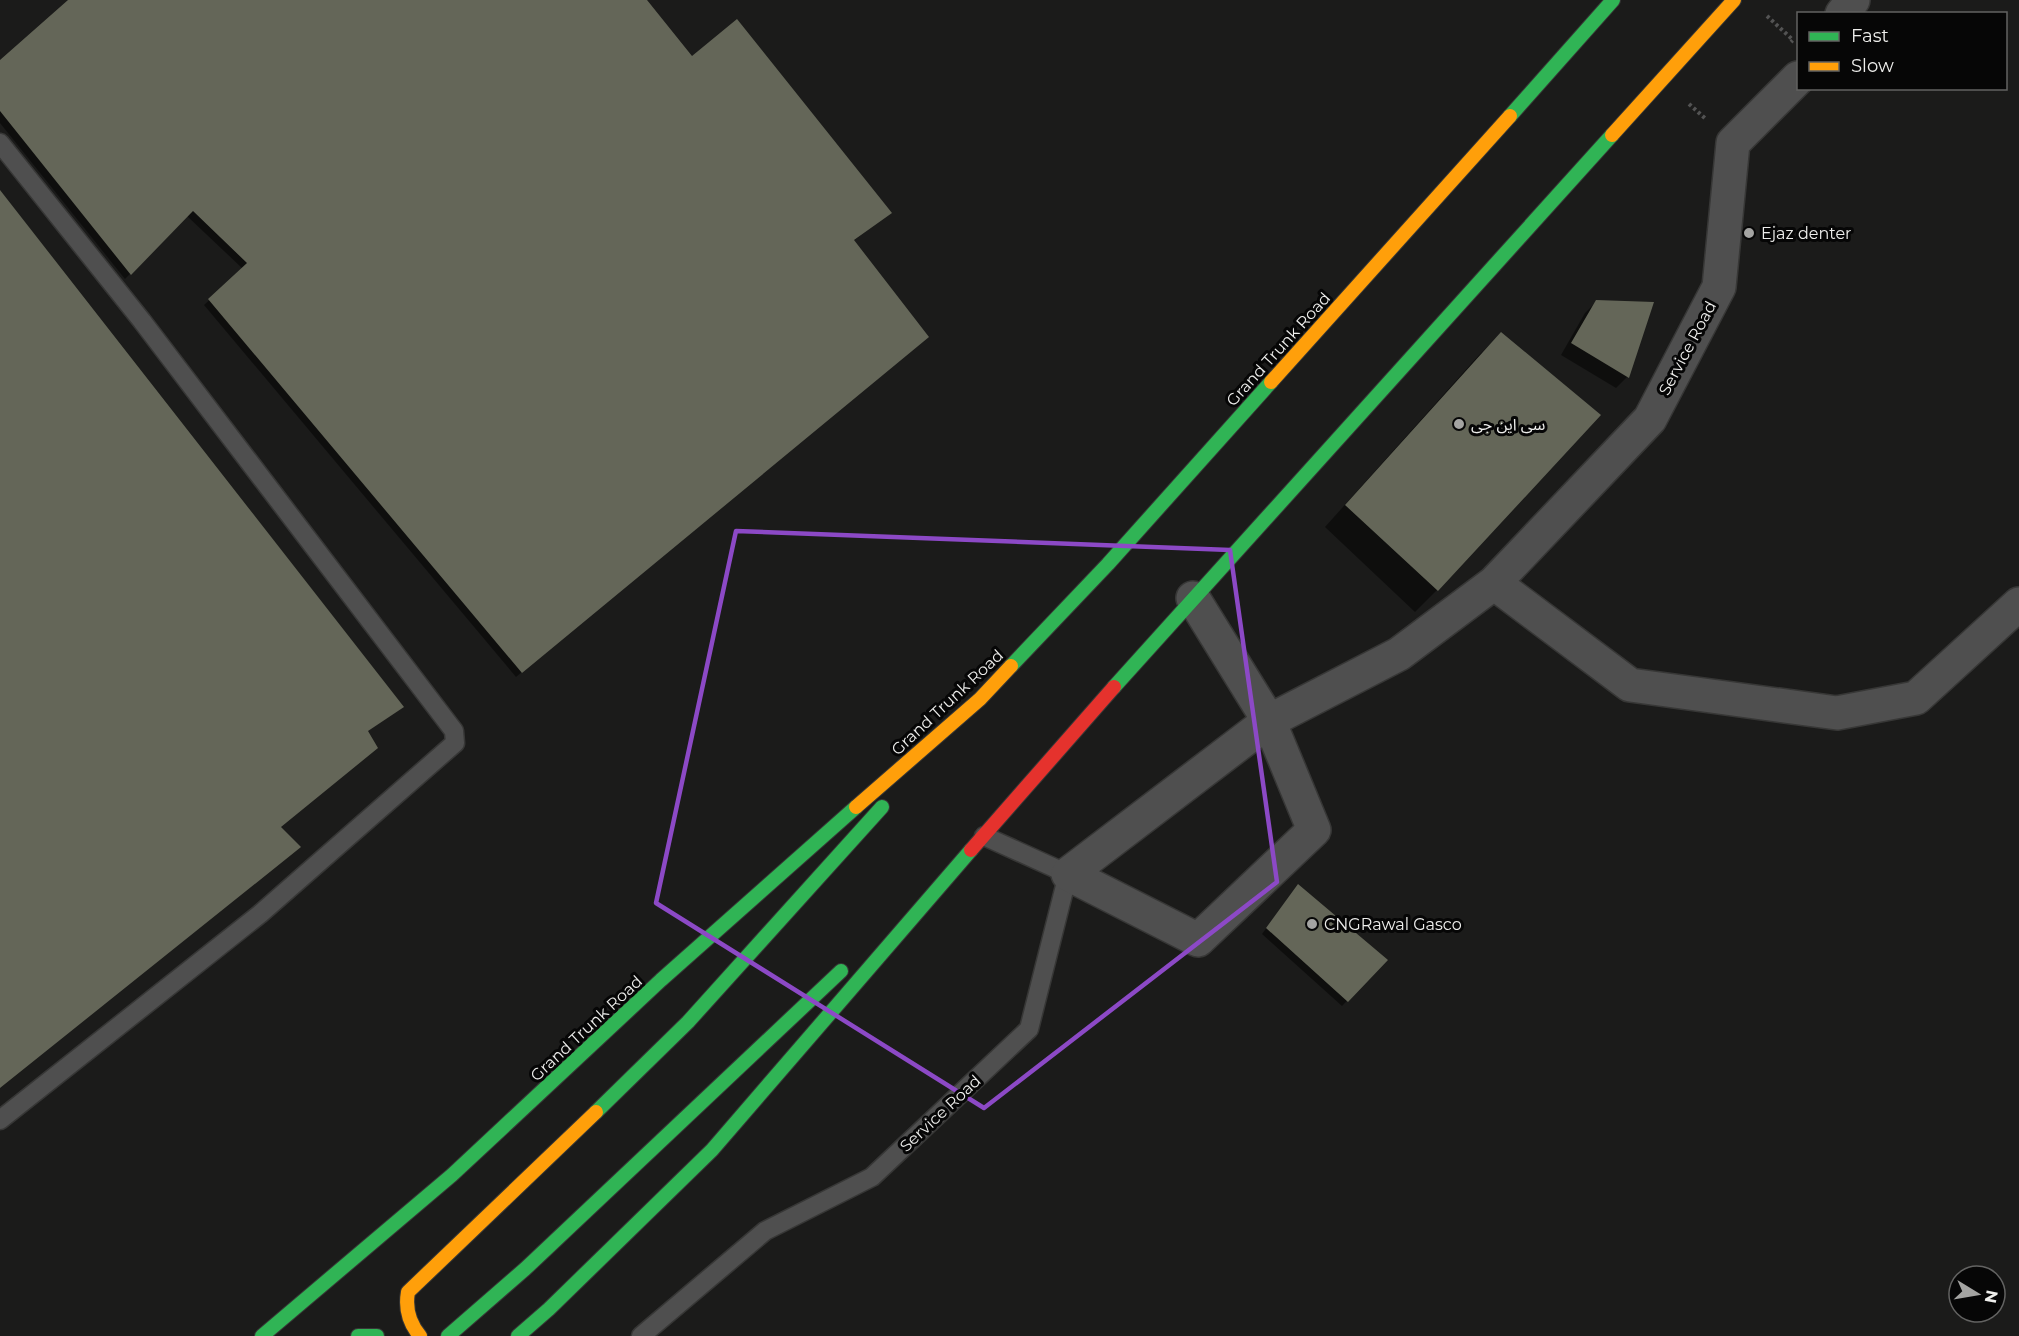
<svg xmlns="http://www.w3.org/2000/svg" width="2019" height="1336" font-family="Montserrat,'Noto Sans Arabic',sans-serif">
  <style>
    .shadow { fill: #0007 }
    .building { fill: #646658 }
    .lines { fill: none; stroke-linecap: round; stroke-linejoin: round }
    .lane-casing { stroke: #373736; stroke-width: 21 }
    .street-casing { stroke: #373736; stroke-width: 36 }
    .fast-casing { stroke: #373736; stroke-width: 16 }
    .slow-casing { stroke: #373736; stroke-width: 16 }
    .jam-casing { stroke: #373736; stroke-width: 16 }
    .path { stroke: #535353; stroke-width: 4; stroke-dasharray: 3 3; stroke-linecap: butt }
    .lane { stroke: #4f4f4f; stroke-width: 18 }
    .street { stroke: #4f4f4f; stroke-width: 33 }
    .fast { stroke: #30b455; stroke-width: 14 }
    .slow { stroke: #ff9f0a; stroke-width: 14 }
    .jam { stroke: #e5322d; stroke-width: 14 }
    .marked { fill: none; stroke: #8c49c6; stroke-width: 4.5; stroke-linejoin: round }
    .poi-dot { fill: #a4a4a2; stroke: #060606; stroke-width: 2 }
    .labels { text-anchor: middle; stroke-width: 6; stroke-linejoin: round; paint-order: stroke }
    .poi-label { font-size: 16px; fill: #eeeeec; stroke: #060606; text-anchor: start }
    .street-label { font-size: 16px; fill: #eeeeec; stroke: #060606 }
  </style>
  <rect width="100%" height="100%" fill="#1b1b1a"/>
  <path class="shadow" d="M70 0H645L692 59 884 218 853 241 922 342 516 677 204 305 243 269 187 216 125 279 0 123V62Z
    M1596 302 1652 304 1627 377 1616 388 1561 355 1585 313Z
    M1501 334 1437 590 1415 612 1325 527 1479 355Z
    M1293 892 1386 960 1342 1006 1262 934Z"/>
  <path class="building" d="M68 0H647L692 56 737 19 892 213 854 240 929 337 522 673 208 299 247 263 193 211 131 275 0 111V60Z
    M0 190 404 707 368 731 378 748 281 827 301 847 0 1088Z
    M1596 300 1654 302 1629 378 1571 343Z
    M1501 332 1601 415 1438 591 1345 505Z
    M1298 884 1388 960 1348 1002 1266 928Z"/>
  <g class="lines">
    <g class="lane-casing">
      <path id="lane" d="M0 143 142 321 454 731 455 743 260 914 0 1120
        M641 1336 765 1231 872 1177 1029 1029 1068 874 984 836"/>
    </g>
    <g class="street-casing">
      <path id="street" d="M1842 14 1853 0
        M1494 583 1630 685 1837 713 1916 698 2019 604
        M1193 598 1269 721 1314 830 1198 940 1068 874 1269 721 1399 654 1494 583 1650 419 1719 287 1733 143 1798 78"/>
    </g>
    <g class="fast-casing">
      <path id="fast" d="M1510 116 1613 0
        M1011 666 1108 564 1271 382
        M1114 687 1612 135
        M596 1112 688 1022 882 807
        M262 1336 452 1175 661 980 856 807
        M358 1336H377
        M448 1336 525 1269 841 971
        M518 1336 549 1309 712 1150 971 850"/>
    </g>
    <g class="slow-casing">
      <path id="slow" d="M1612 135 1734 0
        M1271 382 1510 116
        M856 807 980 699 1011 666
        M420 1336C409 1323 405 1309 408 1292L596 1112"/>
    </g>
    <g class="jam-casing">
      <path id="jam" d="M971 850 1114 687"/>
    </g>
    <path class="path" d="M1767 16 1793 40 1791 42
      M1689 104 1706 119"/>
    <use href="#lane" class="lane"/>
    <use href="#street" class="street"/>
    <use href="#fast" class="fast"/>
    <use href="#slow" class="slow"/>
    <use href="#jam" class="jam"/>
  </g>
  <path class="marked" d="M736 531 1230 550 1277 882 984 1108 656 903Z"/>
  <g class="poi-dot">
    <circle cx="1749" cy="233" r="6"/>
    <circle cx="1459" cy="424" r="6"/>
    <circle cx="1312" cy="924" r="6"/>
  </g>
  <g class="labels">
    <g class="poi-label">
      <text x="1761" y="239">Ejaz denter</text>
      <text x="1471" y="430">سی این جی</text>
      <text x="1324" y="930">CNGRawal Gasco</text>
    </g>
    <g class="street-label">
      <text transform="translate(1687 348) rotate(-62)" y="6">Service Road</text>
      <text transform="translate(1278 349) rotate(-48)" y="6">Grand Trunk Road</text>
      <text transform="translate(947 702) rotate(-43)" y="6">Grand Trunk Road</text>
      <text transform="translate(586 1028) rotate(-43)" y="6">Grand Trunk Road</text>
      <text transform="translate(940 1113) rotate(-43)" y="6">Service Road</text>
    </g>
  </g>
  <rect x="1797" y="12" width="210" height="78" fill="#060606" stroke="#636362" stroke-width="1.5"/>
  <rect x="1809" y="32" width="30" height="9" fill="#30b455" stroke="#636362" stroke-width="1.5"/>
  <text x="1851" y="42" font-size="18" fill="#eeeeec">Fast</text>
  <rect x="1809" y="62" width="30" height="9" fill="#ff9f0a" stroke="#636362" stroke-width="1.5"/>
  <text x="1851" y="72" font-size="18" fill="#eeeeec">Slow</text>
  <g transform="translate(1977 1294) rotate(101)"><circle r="28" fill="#060606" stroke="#636362" stroke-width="1.5"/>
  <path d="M0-4.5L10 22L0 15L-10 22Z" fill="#a4a4a2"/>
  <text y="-9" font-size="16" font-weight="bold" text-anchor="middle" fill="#eeeeec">N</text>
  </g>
</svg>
